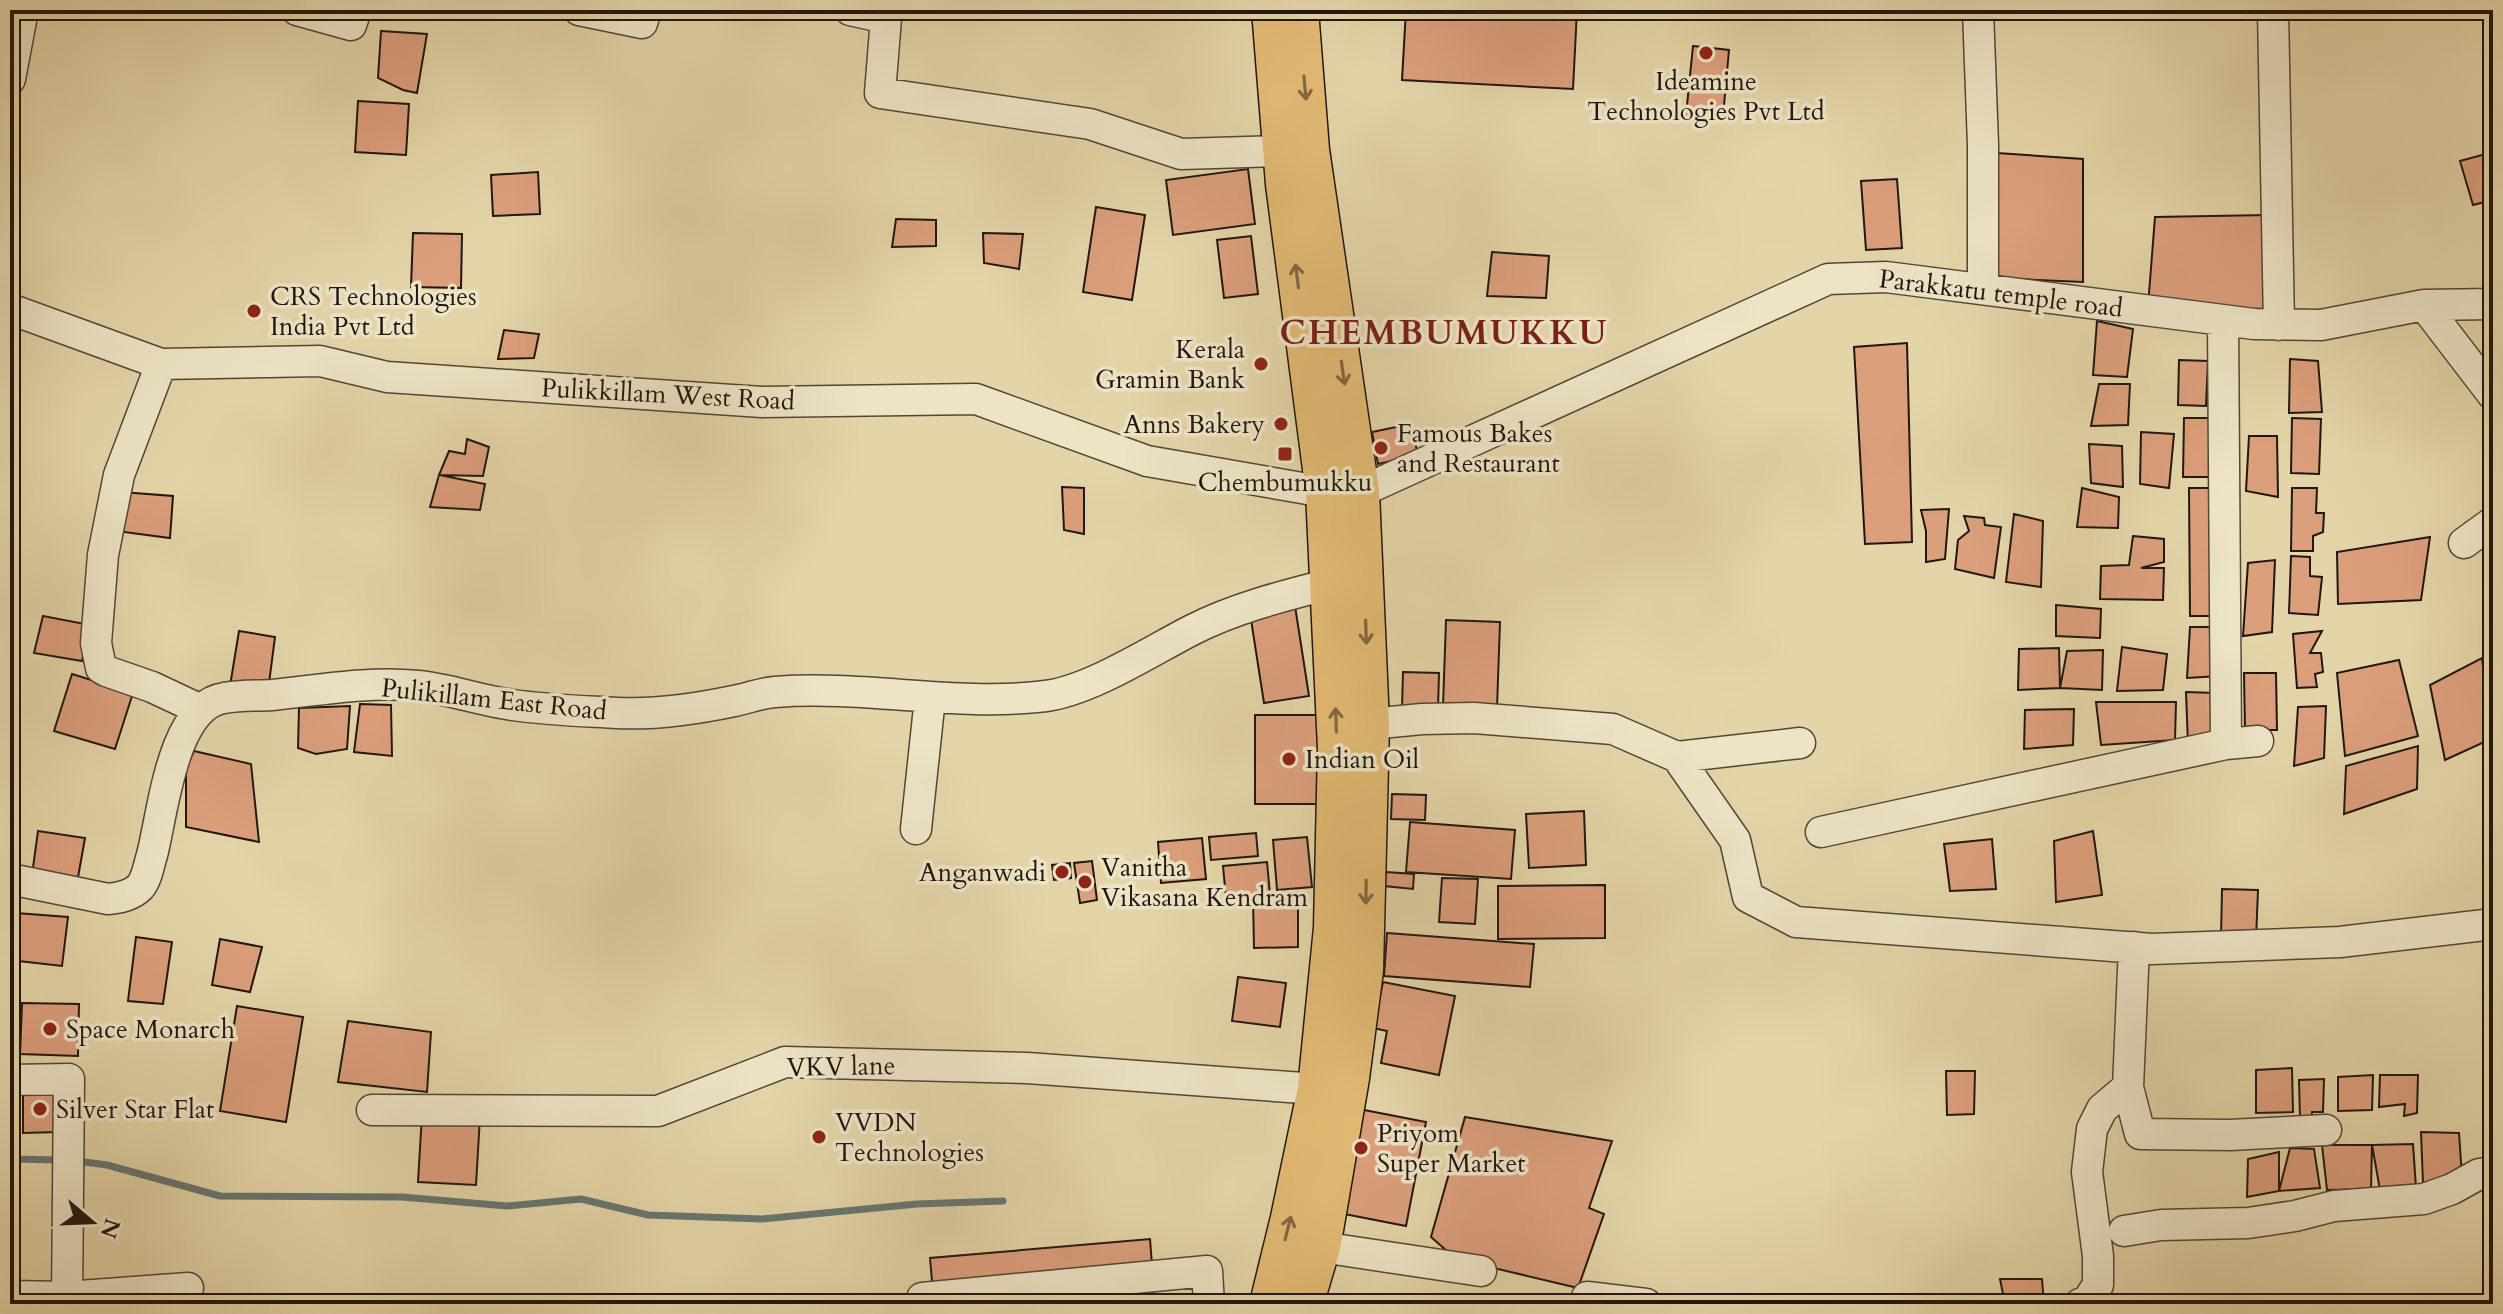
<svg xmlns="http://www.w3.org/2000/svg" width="2503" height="1314" font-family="Cardo,serif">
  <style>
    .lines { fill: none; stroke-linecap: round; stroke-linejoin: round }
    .stream { stroke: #687672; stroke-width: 7 }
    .building { fill: #dc9f7c; stroke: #211611; stroke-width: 2 }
    .minor-casing { stroke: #524637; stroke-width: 33 }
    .major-casing { stroke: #211611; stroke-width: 41 }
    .minor { stroke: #ede4c6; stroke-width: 30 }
    .major { stroke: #e2ba74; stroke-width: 38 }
    .oneway { stroke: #826842 }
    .poi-dot { fill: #8f2418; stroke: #ede4c6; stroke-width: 3 }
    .labels { text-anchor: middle; stroke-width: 7; stroke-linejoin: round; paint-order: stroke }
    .poi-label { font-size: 26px; fill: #211611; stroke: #ede4c6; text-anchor: start }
    .street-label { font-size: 26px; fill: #211611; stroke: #ede4c6 }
    .district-label { font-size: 34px; font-weight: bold; letter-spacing: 2px; fill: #7a1f14; stroke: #ede4c6 }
  </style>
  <rect width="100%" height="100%" fill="#e4d5a8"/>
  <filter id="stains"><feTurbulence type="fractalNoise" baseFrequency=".0025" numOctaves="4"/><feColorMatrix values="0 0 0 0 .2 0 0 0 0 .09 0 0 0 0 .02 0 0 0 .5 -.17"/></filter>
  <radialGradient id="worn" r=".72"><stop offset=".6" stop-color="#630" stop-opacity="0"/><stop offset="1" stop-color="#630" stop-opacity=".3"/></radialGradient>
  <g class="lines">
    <path class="stream" d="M10 1159 60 1160
      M77 1161 107 1165 220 1196 402 1197 507 1206 581 1199 648 1215 762 1219 917 1204 1003 1201"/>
  </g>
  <path class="building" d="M1406 10H1577L1573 89 1402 80Z
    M381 31 427 34 417 93 403 90 378 78Z
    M1693 46 1729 50 1723 116 1686 115Z
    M358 101 409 104 406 155 355 152Z
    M2493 152V200L2473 205 2460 161Z
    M1997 153 2083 159V282L1996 278Z
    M1248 169 1255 224 1173 235 1166 180Z
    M538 172 540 214 493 216 491 175Z
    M1897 179 1902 248 1866 250 1861 181Z
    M1096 207 1145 215 1132 300 1083 292Z
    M2267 215 2266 318 2148 306 2155 217Z
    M896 219 936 220V246L892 247Z
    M413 233 462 234 461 288 411 287Z
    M983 233 1023 234 1019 269 984 263Z
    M1251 236 1258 294 1224 298 1217 240Z
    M1492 252 1549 256 1546 298 1487 296Z
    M2097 321 2133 329 2127 377 2093 375Z
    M504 330 539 334 534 358 498 359Z
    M1907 343 1912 542 1865 544 1854 347Z
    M2290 359 2318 361 2322 412 2289 413Z
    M2179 360 2208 361 2206 406 2178 405Z
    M2099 384H2130L2128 425 2091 426Z
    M2184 418H2213L2212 477H2183Z
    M2292 418 2321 419 2319 474 2291 473Z
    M1411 424 1418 455 1378 464 1372 432Z
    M2141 432 2174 434 2169 488 2140 484Z
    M2249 436H2277L2278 497 2246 491Z
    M467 439 489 447 483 476 439 475 449 451 465 454Z
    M2089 444 2122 446 2123 487 2091 483Z
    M439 475 485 484 480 510 430 507Z
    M1062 487 1084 488V534L1064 530Z
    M2082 488 2119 497 2118 528 2077 527Z
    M2189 488H2217L2219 616H2190Z
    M2292 488H2317L2316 513H2324L2323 532 2313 536V551H2291Z
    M121 492 173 496 170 538 116 531Z
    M1949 509 1945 559 1926 562V531L1921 510Z
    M2014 514 2043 521 2041 587 2006 582Z
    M1964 516 1984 518 1985 525 2001 527 1994 578 1955 569 1958 540 1969 531Z
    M2133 536 2164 539V562L2141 568H2164L2163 600 2100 599 2101 566 2129 565Z
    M2430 537 2421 600 2338 604 2337 552Z
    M2291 556 2310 557V576L2322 577 2318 615 2289 613Z
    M2275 560 2272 632 2243 636 2248 563Z
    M2056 605 2101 609 2100 638 2056 636Z
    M1295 606 1309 696 1264 703 1250 613Z
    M43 616 90 625 82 661 34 653Z
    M1446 620 1500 622 1497 708 1443 706Z
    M2190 627H2214L2219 676 2187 678Z
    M239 631 275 637 268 691 230 686Z
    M2322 631 2310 653H2321L2323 672 2315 674 2317 687 2297 688 2293 634Z
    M2122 647 2167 654 2163 690 2117 691Z
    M2059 648 2060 688 2018 690 2019 649Z
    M2103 650 2102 690 2060 688 2067 651Z
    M2482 658 2491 739 2445 760 2430 685Z
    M2399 660 2418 736 2345 756 2337 673Z
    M1403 672 1439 673 1438 709 1402 708Z
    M2244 673H2276L2277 730H2245Z
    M72 674 133 693 115 749 54 731Z
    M2186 692 2216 693 2218 739 2188 745Z
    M2096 702H2176L2175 740 2101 745Z
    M360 704 391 705 392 756 354 752Z
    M350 706 347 749 316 754 298 748 299 708Z
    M2326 706 2324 758 2294 766 2298 707Z
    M2074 709 2073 745 2024 749 2025 710Z
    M1255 715H1322V804H1255Z
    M2418 746 2417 789 2344 814 2346 766Z
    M194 751 251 764 259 842 186 827V768Z
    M1392 794 1426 795 1425 820 1391 819Z
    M1584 811 1586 865 1529 868 1526 814Z
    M1410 822 1515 830 1511 879 1406 872Z
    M38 831 85 838 77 883 32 875Z
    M2093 831 2102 895 2056 902 2054 841Z
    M1256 833 1258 856 1211 860 1209 837Z
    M1307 837 1312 887 1277 890 1273 840Z
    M1202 838 1206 879 1161 883 1158 842Z
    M1992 839 1996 889 1950 891 1944 844Z
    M1092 861 1097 900 1080 903 1074 863Z
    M1267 862 1270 894 1226 898 1223 866Z
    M1070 863 1071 878 1054 880 1052 865Z
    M1386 872 1414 874 1413 889 1384 886Z
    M1442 878 1478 879 1475 924 1439 922Z
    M1605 885V938L1498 939V886Z
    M2222 889 2258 890 2256 940 2221 939Z
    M1298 898V947L1254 948 1253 899Z
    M16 913 68 917 62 966 10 960Z
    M1387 933 1534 944 1530 987 1384 976Z
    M136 937 172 942 163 1004 128 1001Z
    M220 939 262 947 250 992 212 985Z
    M1238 977 1286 983 1280 1027 1232 1021Z
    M1383 982 1455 996 1439 1075 1381 1063 1387 1031 1373 1028Z
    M22 1003 79 1004 78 1056 20 1054Z
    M237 1006 303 1017 286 1122 220 1111Z
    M348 1021 431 1032 427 1092 338 1082Z
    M2292 1068 2293 1112 2256 1113V1070Z
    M1946 1071H1975L1974 1114 1947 1115Z
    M2373 1075 2372 1110 2338 1111V1077Z
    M2380 1075H2418L2417 1113 2404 1116 2405 1104 2379 1107Z
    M2324 1079 2323 1112H2312V1116L2300 1118 2299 1080Z
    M57 1084 58 1132 23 1133V1085Z
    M1354 1108 1426 1122 1406 1226 1334 1212Z
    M422 1114 480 1117 476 1185 418 1182Z
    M1465 1117 1612 1141 1589 1208 1604 1214 1578 1288 1456 1259 1431 1237Z
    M2421 1132 2459 1133 2462 1177 2423 1183Z
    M2413 1144 2416 1188 2380 1190 2372 1145Z
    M2322 1145H2372L2371 1189 2327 1190Z
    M2290 1148 2314 1149 2320 1188 2279 1191Z
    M2279 1152V1191L2247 1197 2248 1159Z
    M1150 1239 1155 1304H934L930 1258Z
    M2000 1279H2042L2044 1304H2005Z"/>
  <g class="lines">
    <g class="minor-casing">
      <path id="minor" d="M297 10 351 25 356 10
        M579 10 642 23 646 10
        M850 10 886 18V10
        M1978 10 1983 145V289
        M2273 10 2279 325
        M886 18 880 93 1090 124 1181 154 1282 151
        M10 79 23 10
        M2424 305 2493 395
        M10 309 161 364 320 361 387 377 762 402 976 399 1147 461 1325 492
        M2223 320 2226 744
        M161 364 119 475 103 555 96 643 101 668 106 671 152 687 201 710
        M1360 492 1828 279 1886 277 2254 324 2321 325 2424 305 2493 304
        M2464 543 2493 522
        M1370 724 1422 719 1474 718 1613 729 1677 757 1735 840 1748 897 1796 922 2152 949 2340 942 2493 924
        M1677 757 1800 743
        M916 829 930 698
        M1821 832 2226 744 2258 741
        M10 879 108 899C119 898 131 896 140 887 147 879 149 864 152 855 163 813 172 706 224 698 240 695 256 696 272 695 321 690 368 681 418 686 450 689 481 701 513 705 547 710 583 711 617 713 656 715 696 709 734 701 748 698 762 693 775 692 865 685 956 707 1046 696 1091 690 1151 651 1192 630 1235 608 1283 596 1330 584
        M2134 947 2128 1087 2140 1134 2230 1135 2326 1130
        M10 1080 69 1079 67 1304
        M372 1110 658 1111 785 1062 1027 1068 1317 1089
        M2124 1231 2161 1225 2248 1223 2295 1216 2334 1206 2424 1199 2452 1189 2479 1174 2493 1172
        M1321 1247 1481 1271
        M10 1296 66 1297 188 1288
        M1587 1297 1646 1304
        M923 1304 922 1298 1207 1271 1209 1304
        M2080 1304 2088 1300 2098 1285V1256L2087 1172 2092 1129 2102 1109 2128 1087"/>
    </g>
    <g class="major-casing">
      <path id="major" d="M1299 10 1310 150 1360 492 1370 724 1364 970 1350 1078 1321 1247 1304 1304
        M1269 1304 1290 1218 1317 1089 1333 928 1337 748 1325 492 1285 184 1271 10"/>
    </g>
    <use href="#minor" class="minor"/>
    <use href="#major" class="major"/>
  </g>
  <defs><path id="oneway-shaft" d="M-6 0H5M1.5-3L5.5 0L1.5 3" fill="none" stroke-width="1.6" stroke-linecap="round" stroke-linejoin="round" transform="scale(2)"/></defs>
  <g class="oneway">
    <use href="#oneway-shaft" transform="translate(1305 88) rotate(85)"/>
    <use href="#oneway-shaft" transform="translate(1297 276) rotate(-97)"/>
    <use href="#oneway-shaft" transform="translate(1343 373) rotate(82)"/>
    <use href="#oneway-shaft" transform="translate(1366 632) rotate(88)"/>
    <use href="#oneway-shaft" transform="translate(1336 720) rotate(-92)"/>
    <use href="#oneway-shaft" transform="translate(1366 892) rotate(91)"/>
    <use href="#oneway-shaft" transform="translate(1288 1228) rotate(-76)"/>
  </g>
  <g class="poi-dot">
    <circle cx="1706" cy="53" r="8"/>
    <circle cx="254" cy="311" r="8"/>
    <circle cx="1261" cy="364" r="8"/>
    <circle cx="1281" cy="424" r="8"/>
    <circle cx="1381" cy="448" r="8"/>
    <rect x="1277" y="446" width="16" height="16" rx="4"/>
    <circle cx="1289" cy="759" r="8"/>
    <circle cx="1062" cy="872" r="8"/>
    <circle cx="1085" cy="882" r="8"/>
    <circle cx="50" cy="1029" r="8"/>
    <circle cx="40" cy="1109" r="8"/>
    <circle cx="819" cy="1137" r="8"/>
    <circle cx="1361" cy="1148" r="8"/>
  </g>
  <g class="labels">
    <g class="poi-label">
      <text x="1706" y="90" text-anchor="middle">Ideamine<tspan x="1706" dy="30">Technologies Pvt Ltd</tspan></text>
      <text x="270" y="305">CRS Technologies<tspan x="270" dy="30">India Pvt Ltd</tspan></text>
      <text x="1245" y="358" text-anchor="end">Kerala<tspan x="1245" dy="30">Gramin Bank</tspan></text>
      <text x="1265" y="433" text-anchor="end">Anns Bakery</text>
      <text x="1397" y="442">Famous Bakes<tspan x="1397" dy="30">and Restaurant</tspan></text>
      <text x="1285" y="491" text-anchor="middle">Chembumukku</text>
      <text x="1305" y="768">Indian Oil</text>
      <text x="1101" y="876">Vanitha<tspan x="1101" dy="30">Vikasana Kendram</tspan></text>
      <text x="1046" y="881" text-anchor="end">Anganwadi</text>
      <text x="66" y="1038">Space Monarch</text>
      <text x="56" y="1118">Silver Star Flat</text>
      <text x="835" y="1131">VVDN<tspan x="835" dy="30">Technologies</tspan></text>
      <text x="1377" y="1142">Priyom<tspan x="1377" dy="30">Super Market</tspan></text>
    </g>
    <g class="street-label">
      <text transform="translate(2001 293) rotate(7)" y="9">Parakkatu temple road</text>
      <text transform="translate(668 394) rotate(3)" y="9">Pulikkillam West Road</text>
      <text transform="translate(494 699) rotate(6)" y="9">Pulikillam East Road</text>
      <text transform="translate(841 1066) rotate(-1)" y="9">VKV lane</text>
    </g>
    <g class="district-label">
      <text x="1444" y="344">CHEMBUMUKKU</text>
    </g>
  </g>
  <rect width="2503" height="1314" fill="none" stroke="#e4d5a8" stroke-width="40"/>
  <rect x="12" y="12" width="2479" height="1290" fill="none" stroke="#211611" stroke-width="4"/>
  <rect x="20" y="20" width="2463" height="1274" fill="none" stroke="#211611" stroke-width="2"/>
  <g transform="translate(92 1222) rotate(109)" stroke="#ede4c6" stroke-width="6" paint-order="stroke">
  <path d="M0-6L14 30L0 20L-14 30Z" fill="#211611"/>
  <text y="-12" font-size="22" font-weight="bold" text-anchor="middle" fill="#211611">N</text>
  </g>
  <rect width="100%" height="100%" filter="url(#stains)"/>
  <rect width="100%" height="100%" fill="url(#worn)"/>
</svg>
